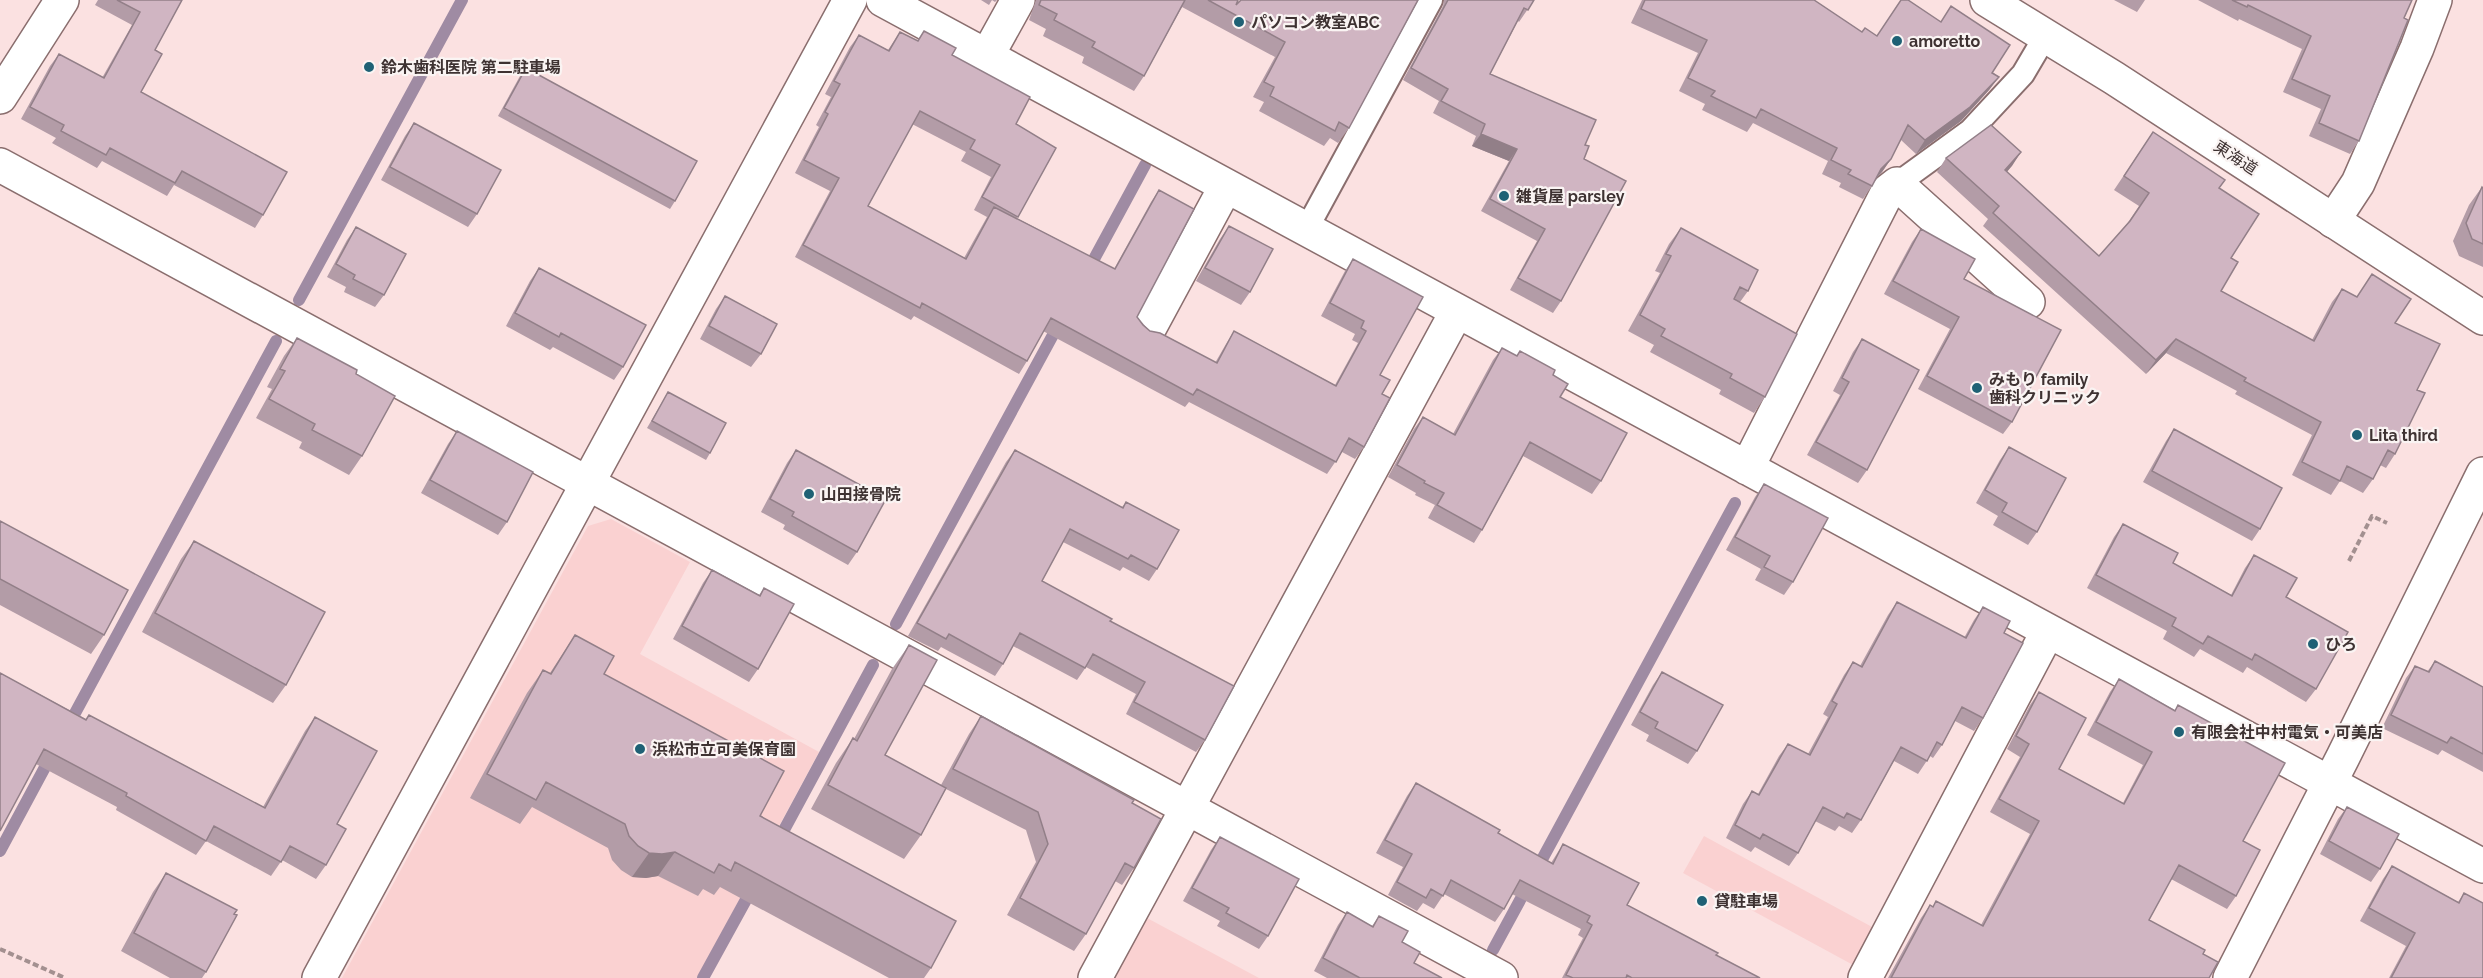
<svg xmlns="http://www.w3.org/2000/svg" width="2483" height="978" font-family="Raleway,'Noto Sans JP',sans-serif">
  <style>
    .built { fill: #fad1d1 }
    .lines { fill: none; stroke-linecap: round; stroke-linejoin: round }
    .stream { stroke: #9f8ba3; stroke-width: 12 }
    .lane-casing { stroke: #8a6e6e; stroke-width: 26 }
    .street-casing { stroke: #8a6e6e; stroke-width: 36 }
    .highway-casing { stroke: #8a6e6e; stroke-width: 36 }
    .path { stroke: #a39090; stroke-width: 4; stroke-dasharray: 6 3; stroke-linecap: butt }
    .lane { stroke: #fff; stroke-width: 22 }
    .street { stroke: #fff; stroke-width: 33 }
    .highway { stroke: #fff; stroke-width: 33 }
    .wall { fill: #b39ca7; fill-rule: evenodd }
    .shaded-wall { fill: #927f88 }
    .building { fill: #d0b5c2; stroke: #927f88; stroke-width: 1.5 }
    .poi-dot { fill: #1f6175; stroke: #faf4f3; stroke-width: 2 }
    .labels { text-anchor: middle; stroke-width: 4.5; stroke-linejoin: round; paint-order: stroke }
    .poi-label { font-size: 16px; font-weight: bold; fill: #3e3232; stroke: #faf4f3; text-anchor: start }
    .street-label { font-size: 16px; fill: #3e3232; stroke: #faf4f3 }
  </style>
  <rect width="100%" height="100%" fill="#fbe1e1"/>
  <path class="built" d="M611 519 690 562 640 654 819 752 697 978H342L588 526Z
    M1704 836 1874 928 1855 966 1683 873Z
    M1147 918 1259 978H1115Z"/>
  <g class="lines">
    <path class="stream" d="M1087 272 1145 165
      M299 300 462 0
      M896 624 1060 322
      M67 728 276 341
      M777 843 873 665
      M0 851 51 756
      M1493 950 1735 503
      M703 978 753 887"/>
    <g class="lane-casing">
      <path id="lane" d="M1897 184 1970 131 2023 74 2046 35
        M1306 230 1431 0"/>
    </g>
    <g class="street-casing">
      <path id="street" d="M883 0 2483 866
        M987 56 1018 0
        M0 97 62 0
        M0 165 1501 978
        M2333 221 2358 183 2417 48 2435 0
        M1150 327 1226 186
        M1747 468 1888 191 1897 184 2028 302
        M319 978 850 0
        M1095 978 1457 311
        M1865 978 2048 631
        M2230 978 2343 757 2483 474"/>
    </g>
    <g class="highway-casing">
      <path id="highway" d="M1987 0 2114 78 2483 318"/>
    </g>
    <path class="path" d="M2349 561 2372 516 2387 523
      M0 949 65 978"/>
    <use href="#lane" class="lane"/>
    <use href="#street" class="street"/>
    <use href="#highway" class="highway"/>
  </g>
  <path class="wall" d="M98 0H182L155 50 141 92 263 215 255 228 174 185 167 196 102 161 97 168 52 143 56 138 21 119 50 66 59 54 102 78 132 25 95 5Z
    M981 0H997L995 2 992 0 989 5Z
    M1036 0H1238L1236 5 1418 0 1349 128 1338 143 1330 138 1324 146 1259 111 1264 102 1253 97 1275 57 1182 7 1144 76 1134 91 1082 63 1084 57 1043 36 1046 29 1029 20Z
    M1444 0H1534L1519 22 1518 21 1490 74 1585 145 1584 159 1561 301 1553 313 1510 290 1537 241 1481 211 1509 161 1472 146 1476 136 1433 113 1439 101 1403 80 1443 6Z
    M1642 0H1814L1862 32 1877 36 1901 0 1999 77 1989 90 1961 121 1916 154 1901 140 1891 159 1882 172 1877 177 1872 186 1863 199 1839 187 1841 183 1822 174 1828 161 1753 123 1747 132 1702 110 1705 104 1679 91 1698 53 1631 23Z
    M2114 0H2145L2137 12Z
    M2198 0H2412L2404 18 2359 141 2350 154 2309 136 2321 109 2283 92 2302 49 2239 19 2238 21Z
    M924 31 952 55 1016 124 1056 148 1017 218 1114 269 1151 202 1159 190 1137 317 1150 331 1215 363 1226 344 1234 331 1335 385 1358 343 1352 340 1355 334 1321 316 1345 271 1353 259 1380 375 1382 394 1364 447 1355 459 1342 452 1327 474 1189 402 1185 407 1043 331 1027 361 1019 374 914 316 911 320 795 257 830 191 795 173 819 127 816 125 831 97 825 94 850 47 859 35 888 50 900 32 917 41ZM912 124 966 152 961 161 991 177 974 210 987 217 964 258 868 206Z
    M526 68 675 201 670 209 498 116 520 76Z
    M414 123 477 214 468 227 381 180 405 136Z
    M2153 132 2219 188 2231 258 2221 291 2312 340 2332 302 2342 289 2395 323 2417 390 2395 454 2386 468 2380 465 2373 479 2363 493 2340 481 2331 495 2292 475 2312 435 2235 394 2237 391 2166 353 2146 374 1983 226 1988 219 1937 172 1946 158 2021 152 2007 172 2099 256 2127 224 2139 206 2114 190Z
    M2482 187H2483V267L2459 256 2453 241 2469 205Z
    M1229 226 1250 292 1241 305 1196 281 1220 239Z
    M356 227 384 295 375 307 344 292 346 287 327 277 347 240Z
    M1681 228 1748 291 1740 302 1765 397 1754 413 1719 394 1721 390 1650 352 1654 345 1628 331 1660 273 1655 271 1669 244Z
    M1921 229 1964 279 2012 422 2003 434 1918 389 1950 329 1884 294 1912 242Z
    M539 268 623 367 614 380 553 347 550 350 506 326 530 281Z
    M725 296 761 354 751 367 700 339 716 309Z
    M297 338 356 374 362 456 349 475 299 448 302 442 256 418 272 389 267 387 284 356Z
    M1862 339 1867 470 1858 483 1807 455 1840 395 1833 391 1853 352Z
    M1502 348 1517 356 1520 351 1553 375 1560 397 1601 481 1592 494 1523 456 1482 530 1474 543 1428 518 1435 505 1415 495 1416 493 1388 477 1414 429 1423 417 1453 434 1493 360Z
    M668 392 710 453 706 460 647 428Z
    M2174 429 2260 529 2252 541 2143 482 2166 441Z
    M457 431 507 522 498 535 421 493 448 444Z
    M2009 447 2037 532 2028 545 1993 525 1998 516 1976 503 2000 460Z
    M796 450 857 552 848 565 783 529 785 525 761 512 787 463Z
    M1015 450 1122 507 1126 502 1157 569 1149 581 1123 567 1120 571 1063 542 1042 581 1110 621 1205 740 1196 752 1126 714 1136 694 1086 667 1077 680 1013 646 1003 664 995 676 941 647 938 651 908 636 1006 462Z
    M1764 484 1793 582 1784 595 1755 580 1761 569 1726 550 1755 497Z
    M0 521 104 635 91 654 0 605Z
    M2123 524 2173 563 2231 595 2245 568 2254 555 2286 597 2316 689 2306 702 2247 667 2243 673 2200 649 2194 657 2163 639 2167 631 2087 588 2114 537Z
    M194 541 286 685 273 703 142 632 181 559Z
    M712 570 759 595 764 588 758 669 749 682 673 639 703 583Z
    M1897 602 1964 638 1974 620 1983 607 2004 633 1983 718 1974 731 1955 721 1942 745 1933 758 1930 756 1918 774 1894 761 1861 820 1852 833 1839 826 1835 831 1815 821 1798 853 1789 866 1755 847 1751 852 1726 838 1743 804 1752 791 1758 794 1779 756 1788 744 1808 754 1828 717 1823 714 1844 675 1853 662 1860 666 1888 615Z
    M575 635 604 674 931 968 924 978H889L720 887 714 895 703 889 698 896 658 876 646 878 632 877 621 870 612 860 608 848 532 807 520 824 470 798 527 693 543 670 550 673Z
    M909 645 885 755 941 785 969 734 981 716 1132 803 1134 868 1122 885 1115 881 1086 934 1074 951 1007 915 1036 862 1026 830 946 789 921 835 904 859 811 809 836 763 853 738 854 739 892 669Z
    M2435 661 2483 687V772L2442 750 2438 755 2382 728 2406 678 2415 666 2427 672Z
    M1662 672 1697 751 1688 764 1646 741 1649 735 1631 725 1653 685Z
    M0 673 86 719 89 715 263 807 305 731 315 717 337 824 326 865 316 879 282 860 271 876 206 841 196 855 116 810 117 807 36 764Z
    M2119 679 2175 710 2178 705 2243 841 2236 896 2227 909 2171 879 2149 920 2203 954 2209 978H1888L1921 918 1930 905 1933 906 1936 901 1981 925 2030 834 1990 812 2020 757 2007 749 2030 705 2039 692 2059 769 2123 803 2143 765 2087 735 2110 692Z
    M1416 783 1498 833 1551 863 1563 844 1627 905 1716 955 1760 978H1562L1583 938 1578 935 1581 929 1512 894 1504 909 1495 922 1444 894 1434 909 1423 903 1417 911 1388 895 1403 867 1376 853 1407 796Z
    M2347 807 2380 869 2371 882 2320 854 2338 819Z
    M1220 837 1268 936 1259 949 1217 926 1220 921 1183 901 1211 850Z
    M2392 866 2458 902 2464 893 2483 978H2389L2406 946 2360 921 2383 879Z
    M166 873 206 972 202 978H170L121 951 153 892Z
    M1347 912 1372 926 1379 916 1402 942 1414 963 1442 978H1327L1314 971 1338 925Z"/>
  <path class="shaded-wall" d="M1999 77 1989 90 1961 121 1916 154 1925 140Z
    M1481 134 1517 149 1509 161 1472 146Z
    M2021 152 2012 166 1996 184 2005 170Z
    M1891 159 1882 172 1872 182 1881 169Z
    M2176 339 2166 353 2146 374 2156 360Z
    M675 852 658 876 646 878 632 877 649 853Z"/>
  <path class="building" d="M117 0H182L155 50 162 54 141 92 287 172 263 215 182 171 175 183 110 148 106 155 61 131 64 125 30 107 59 54 104 78 140 12Z
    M1041 0H1185L1144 76 1092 47 1095 42 1054 20 1057 14 1039 5Z
    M1208 0H1238L1236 5 1241 0H1418L1349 128 1339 122 1335 131 1270 96 1274 87 1264 82 1285 42Z
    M1448 0H1534L1528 10 1524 8 1490 74 1596 120 1585 145 1589 146 1584 159 1626 181 1561 301 1518 278 1545 229 1490 199 1517 149 1481 134 1485 124 1441 101 1448 89 1411 68Z
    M1645 0H1814L1862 32 1865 28 1877 36 1901 0H1908L1941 22 1951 6 2010 45 1992 73 1999 77 1970 107 1925 140 1908 125 1891 159 1881 169 1872 186 1848 174 1851 170 1831 160 1837 148 1761 109 1756 118 1711 96 1715 91 1688 78 1707 40 1641 9Z
    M2232 0H2412L2404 18 2408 20 2359 141 2319 123 2330 96 2292 79 2311 36 2248 5 2247 7Z
    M924 31 956 48 952 55 1030 97 1016 124 1056 148 1018 217 982 197 1000 165 970 149 975 140 920 111 868 206 966 259 994 207 1115 269 1159 190 1194 209 1137 317 1143 325 1150 331 1160 333 1217 363 1234 331 1336 386 1366 331 1361 328 1364 321 1330 303 1353 259 1423 297 1380 375 1390 380 1382 394 1390 398 1364 447 1349 438 1336 462 1197 389 1193 395 1051 318 1027 361 922 303 920 308 803 245 839 178 804 160 828 114 825 112 840 84 834 81 859 35 889 51 900 32 918 41Z
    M526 68 697 161 675 201 504 108Z
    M414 123 501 170 477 214 390 167Z
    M1991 125 2021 152 2005 170 2099 256 2130 221 2149 193 2124 176 2153 132 2225 180 2219 188 2259 214 2231 258 2238 262 2221 291 2314 341 2342 289 2357 297 2372 274 2411 299 2395 323 2440 344 2417 390 2425 393 2395 454 2388 450 2373 479 2347 466 2340 481 2302 462 2321 422 2244 381 2246 378 2176 339 2156 360 1993 213 1999 206 1946 158Z
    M2482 187 2483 188V244L2472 239 2466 223Z
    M1229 226 1273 249 1250 292 1205 268Z
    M356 227 406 254 384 295 353 279 355 275 336 264Z
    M1681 228 1758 270 1748 291 1740 287 1734 299 1797 334 1765 397 1730 378 1732 374 1661 336 1665 329 1640 315 1671 256 1666 254Z
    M1921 229 1975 259 1964 279 2061 330 2012 422 1927 376 1959 317 1893 281Z
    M539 268 646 325 623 367 561 333 559 337 515 313Z
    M725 296 777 324 761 354 709 326Z
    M297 338 357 370 356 374 395 396 362 456 312 430 315 424 269 399 285 371 280 369Z
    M1862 339 1919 370 1867 470 1816 442 1849 382 1842 378Z
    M1502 348 1517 356 1520 351 1555 370 1553 375 1568 384 1560 397 1627 433 1601 481 1530 442 1482 530 1437 505 1444 493 1424 483 1425 481 1397 465 1423 417 1455 435Z
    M668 392 726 423 710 453 652 421Z
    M2174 429 2282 488 2260 529 2152 471Z
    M457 431 533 472 507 522 430 480Z
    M2009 447 2066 478 2037 532 2002 512 2007 503 1985 490Z
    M796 450 886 499 857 552 792 516 794 512 770 499Z
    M1015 450 1123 508 1126 502 1179 530 1157 569 1131 555 1128 559 1070 529 1042 581 1112 619 1110 621 1234 686 1205 740 1134 702 1145 682 1093 654 1085 668 1020 633 1003 664 949 634 946 639 917 623Z
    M1764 484 1828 518 1793 582 1764 567 1770 556 1735 537Z
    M0 521 128 590 104 635 0 579Z
    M2123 524 2178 553 2173 563 2232 596 2254 555 2297 578 2286 597 2348 632 2316 689 2255 654 2252 660 2208 636 2203 644 2172 626 2176 618 2096 575Z
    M194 541 325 612 286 685 155 613Z
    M712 570 760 596 764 588 794 604 758 669 682 626Z
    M1897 602 1966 638 1983 607 2010 621 2004 633 2023 643 1983 718 1962 707 1942 745 1937 742 1927 761 1901 747 1861 820 1847 813 1844 818 1823 807 1798 853 1763 834 1760 839 1735 825 1752 791 1759 795 1788 744 1810 755 1837 704 1832 701 1853 662 1862 667Z
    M575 635 614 656 604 674 784 771 760 816 956 921 931 968 735 862 731 871 719 864 714 873 675 852 662 854 649 853 638 846 629 836 625 824 546 782 536 800 487 774 543 670 551 674Z
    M909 645 937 660 885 755 946 788 921 835 828 785 853 738 857 741Z
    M2435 661 2483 687V754L2451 737 2447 743 2391 715 2415 666 2429 672Z
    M1662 672 1723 705 1697 751 1655 728 1658 722 1640 712Z
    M0 673 86 720 89 715 265 808 315 717 377 751 337 824 346 829 326 865 290 846 281 862 214 826 206 841 126 796 127 793 44 749 0 831Z
    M2119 679 2175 711 2178 705 2285 763 2243 841 2260 850 2236 896 2179 865 2149 920 2205 950 2203 954 2218 962 2209 978H1891L1930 905 1933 907 1936 901 1983 926 2039 821 1999 799 2029 744 2016 736 2039 692 2086 718 2059 769 2124 804 2152 752 2096 722Z
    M981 716 1134 800 1132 803 1161 819 1134 868 1125 863 1086 934 1020 898 1048 844 1038 812 953 769Z
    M1416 783 1500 830 1498 833 1553 864 1563 844 1639 883 1627 905 1718 953 1716 955 1760 978H1632L1627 975 1626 978H1573L1566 975 1592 925 1587 922 1590 916 1520 880 1504 909 1451 880 1443 896 1431 889 1426 898 1397 882 1412 854 1385 840Z
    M2347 807 2399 834 2380 869 2329 841Z
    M1220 837 1299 879 1268 936 1226 913 1229 908 1192 888Z
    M2392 866 2459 903 2464 893 2483 903V978H2391L2415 933 2369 908Z
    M166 873 237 910 234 914 237 915 206 972 134 933Z
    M1347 912 1373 927 1379 916 1408 931 1402 942 1420 952 1414 963 1442 978H1360L1323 958Z"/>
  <g class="poi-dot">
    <circle cx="1239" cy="22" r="6"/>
    <circle cx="1897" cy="41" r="6"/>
    <circle cx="369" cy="67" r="6"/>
    <circle cx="1504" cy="196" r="6"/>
    <circle cx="1977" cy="388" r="6"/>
    <circle cx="2357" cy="435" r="6"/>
    <circle cx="809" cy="494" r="6"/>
    <circle cx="2313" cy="644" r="6"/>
    <circle cx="2179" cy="732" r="6"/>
    <circle cx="640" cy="749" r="6"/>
    <circle cx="1702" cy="901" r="6"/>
  </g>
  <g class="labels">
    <g class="poi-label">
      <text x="1251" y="28">パソコン教室ABC</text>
      <text x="1909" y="47">amoretto</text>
      <text x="381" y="73">鈴木歯科医院 第二駐車場</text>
      <text x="1516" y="202">雑貨屋 parsley</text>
      <text x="1989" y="385">みもり family<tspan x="1989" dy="18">歯科クリニック</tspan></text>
      <text x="2369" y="441">Lita third</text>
      <text x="821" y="500">山田接骨院</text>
      <text x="2325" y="650">ひろ</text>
      <text x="2191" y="738">有限会社中村電気・可美店</text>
      <text x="652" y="755">浜松市立可美保育園</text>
      <text x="1714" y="907">貸駐車場</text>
    </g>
    <g class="street-label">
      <text transform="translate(2236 157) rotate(33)" y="6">東海道</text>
    </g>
  </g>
</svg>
